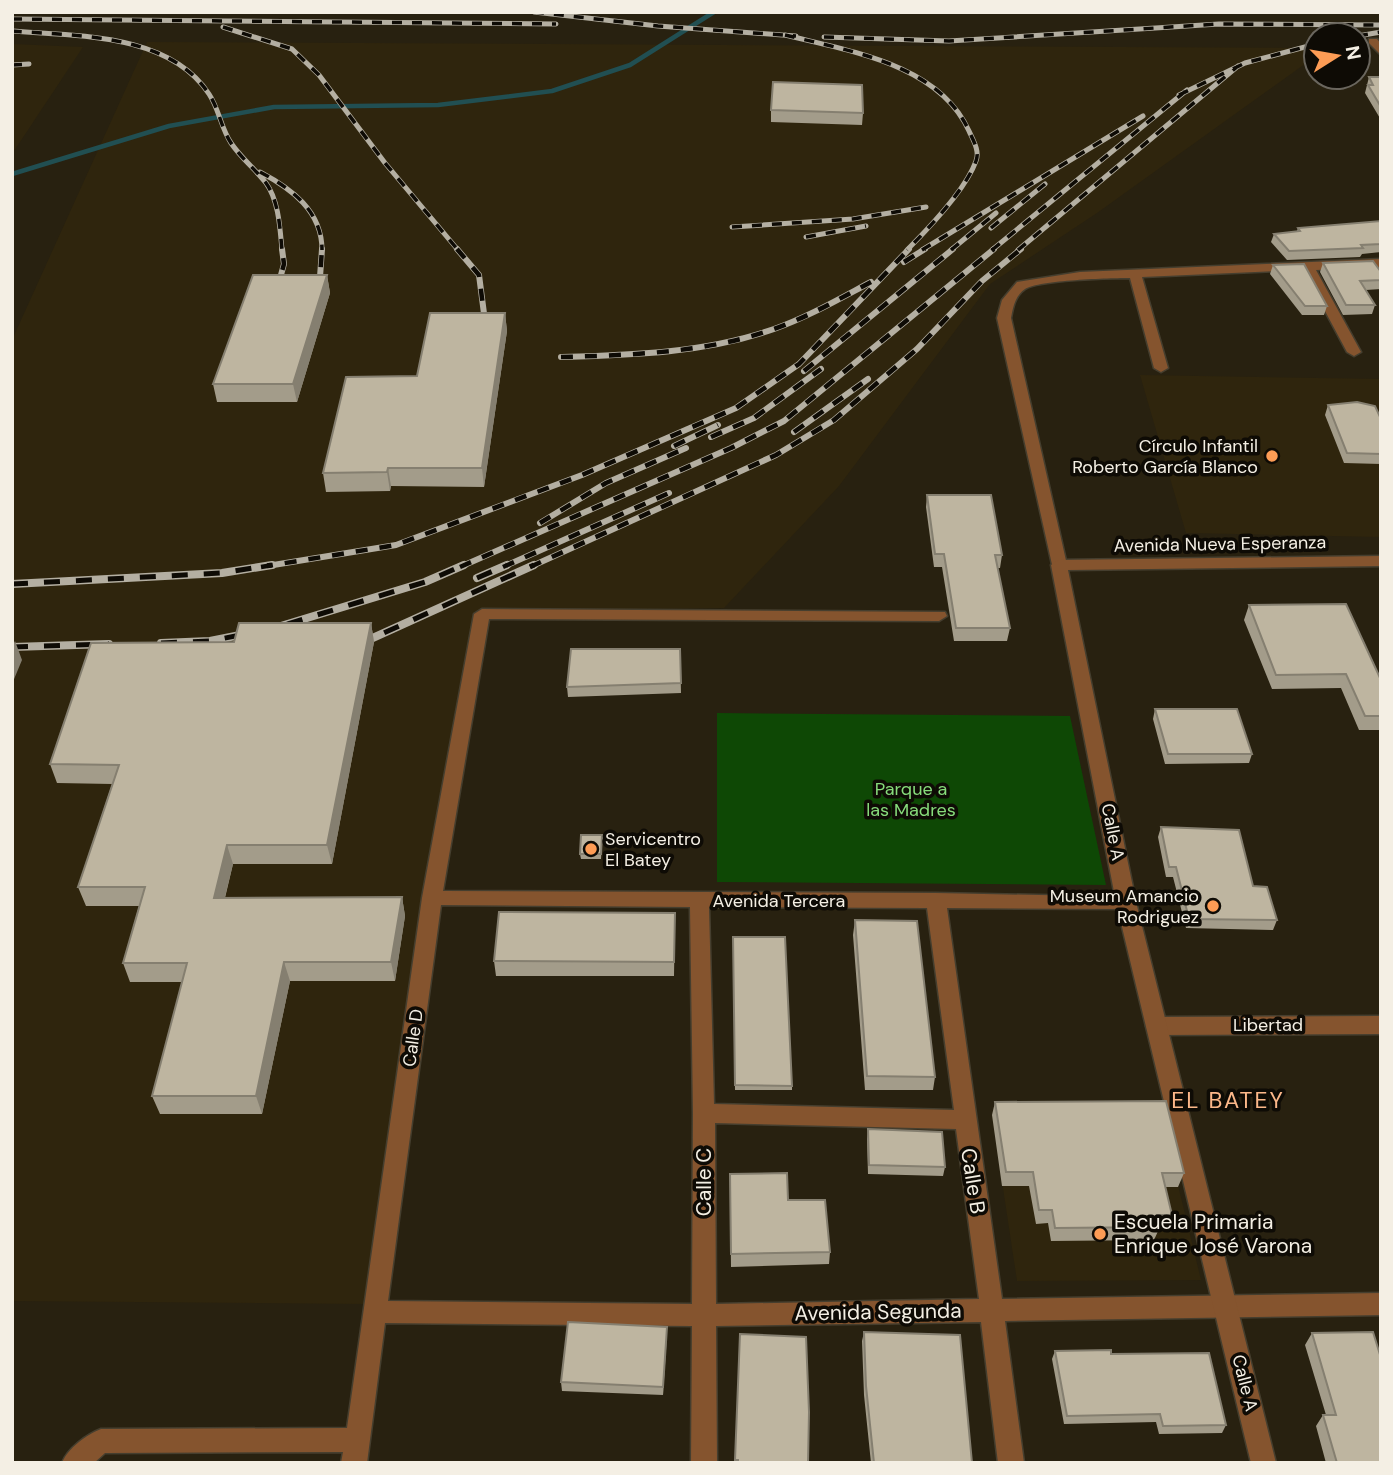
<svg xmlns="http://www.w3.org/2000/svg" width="1393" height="1475" font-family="'DM Sans',sans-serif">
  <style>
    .built { fill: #2f250d }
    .green { fill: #0e4805 }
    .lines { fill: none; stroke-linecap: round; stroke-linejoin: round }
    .stream { stroke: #214f52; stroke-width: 4.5 }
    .minor-casing { stroke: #453e2e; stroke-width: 3 }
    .tertiary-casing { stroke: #453e2e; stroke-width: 3 }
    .minor { fill: #85542e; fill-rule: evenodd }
    .tertiary { fill: #85542e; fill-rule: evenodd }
    .rail-far2-casing { stroke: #b4afa2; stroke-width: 5 }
    .rail-far1-casing { stroke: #b4afa2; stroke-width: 6 }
    .rail-casing { stroke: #b4afa2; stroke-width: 8 }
    .rail-far2 { stroke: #0e0b05; stroke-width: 3.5; stroke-dasharray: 10; stroke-linecap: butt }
    .rail-far1 { stroke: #0e0b05; stroke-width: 4.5; stroke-dasharray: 12; stroke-linecap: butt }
    .rail { stroke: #0e0b05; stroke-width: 5; stroke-dasharray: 16; stroke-linecap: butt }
    .wall { fill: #a39c8a }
    .shaded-wall { fill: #857f70 }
    .building { fill: #beb5a0; stroke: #857f70; stroke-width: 2 }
    .poi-dot { fill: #fd9c55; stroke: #0e0b05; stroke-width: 2.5 }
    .labels { text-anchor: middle; stroke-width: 7; stroke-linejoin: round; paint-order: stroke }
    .poi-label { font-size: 18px; fill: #f4efe4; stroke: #0e0b05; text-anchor: end }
    .street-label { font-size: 18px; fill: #f4efe4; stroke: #0e0b05 }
    .park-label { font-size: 18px; fill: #87dc7b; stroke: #0e0b05 }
    .near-street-label { font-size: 21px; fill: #f4efe4; stroke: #0e0b05 }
    .near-poi-label { font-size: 21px; fill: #f4efe4; stroke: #0e0b05; text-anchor: start }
    .near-neighbourhood-label { font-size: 23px; letter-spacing: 2px; fill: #fbb789; stroke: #0e0b05 }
  </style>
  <rect width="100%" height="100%" fill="#282110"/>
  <path class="built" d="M147 42 1316 48V56L1097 213 990 284 839 486 724 608 475 611 426 882 365 1304 12 1301V340Z
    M12 44 83 47 12 154Z
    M1140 375 1381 379V537L1186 533Z
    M992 1115H1161L1201 1280 1017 1281Z"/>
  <path class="green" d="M717 713 1070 716 1106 885 717 882Z"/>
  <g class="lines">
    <path class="stream" d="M12 174 169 126 274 107 438 105 552 91 630 65 714 12"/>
    <g class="minor-casing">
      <path id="minor" d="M1369 39H1377L1381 44V55L1369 43Z
        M1381 259V267L1316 270 1361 352 1354 356 1347 352 1303 270 1142 277 1168 368 1161 372 1154 368 1130 278C1110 278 1039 280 1025 289 1015 296 1013 307 1011 318L1067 565 1059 570 1053 569 997 318 1002 300 1017 282 1080 272Z
        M482 609 945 612 947 616 939 621 489 619 443 891 936 893 1133 897 1136 902 1133 907 1126 909 947 908 1002 1299 1381 1293V1315L1005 1321 1024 1463H998L981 1322 716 1326 717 1463H691L692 1326 385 1323 367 1463H341L343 1452 105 1453 94 1463H62C68 1448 86 1435 101 1429L347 1428 422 898 474 614ZM441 905 690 907 693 1113 692 1304 388 1301ZM709 907 927 908 954 1110 714 1104ZM715 1123 956 1129 979 1299 716 1304Z
        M1381 1016V1034L1156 1035 1149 1032 1146 1026 1149 1020 1156 1017Z"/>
    </g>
    <g class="tertiary-casing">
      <path id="tertiary" d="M1381 556V566L1068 570 1136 902 1276 1463H1251L1116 902 1051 565 1059 560Z"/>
    </g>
    <use href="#minor" class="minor"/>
    <use href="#tertiary" class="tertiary"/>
    <g class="rail-far2-casing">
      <path id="rail-far2" d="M534 12 658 26 796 36
        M12 19 556 24
        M223 27 292 49 319 75 385 163 458 250
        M12 31C76 36 169 33 209 94 219 109 221 128 231 143 241 158 255 169 266 183 279 201 280 229 282 250
        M785 35C849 51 939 64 969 131 973 140 980 151 976 161 966 189 928 229 907 250
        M1358 36 1381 32
        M824 37 949 41 1219 24 1381 25
        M12 65 29 64
        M1179 95 1245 63 1316 44
        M260 172C292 189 322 211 322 250
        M732 227 853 219 926 207
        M991 228 1045 184
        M806 237 866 226
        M922 250 1143 116
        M951 250 996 213
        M992 250 1187 90
        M1018 250 1238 66"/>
    </g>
    <g class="rail-far1-casing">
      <path id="rail-far1" d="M457 249 479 275 486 329
        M904 262 925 249
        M319 291 322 249
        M276 293 284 264 282 249
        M561 357C632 355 706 353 774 329 808 317 839 299 871 282
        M804 371 953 249
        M794 432 868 379
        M711 437 754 418 821 369
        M674 446 718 425
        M540 523 606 483 686 448
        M261 567 396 545 582 475 736 408 799 364 909 249
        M460 567 731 448 784 421 994 249
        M503 567 669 493
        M530 567 776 455 834 420 917 349 982 281 1021 249"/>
    </g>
    <g class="rail-casing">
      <path id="rail" d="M477 578 507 565
        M12 584 222 573 272 565
        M161 643 210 641 271 629 425 582 464 565
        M355 646 534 565
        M12 647 109 644"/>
    </g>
    <use href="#rail-far2" class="rail-far2"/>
    <use href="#rail-far1" class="rail-far1"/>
    <use href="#rail" class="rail"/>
  </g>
  <path class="wall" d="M1369 77H1381V120L1365 93Z
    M771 110 863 113 862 125 771 122Z
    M1381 221V252L1362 254 1360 257 1287 260 1271 242 1274 234 1297 231 1298 228Z
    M1323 263 1381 272V289L1366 290 1375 305 1372 314 1343 315 1320 272Z
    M1273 265 1327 306 1324 315H1302L1270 274Z
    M327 275 330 293 297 402H217L213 384Z
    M505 313 507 331 484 487 391 486 390 491 326 492 323 473 417 376Z
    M1328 405 1381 419V464L1344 463 1325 415Z
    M927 495 1002 555 1000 568H997L1010 628 1007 641H954L942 567H934L926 507Z
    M1249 605 1381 680V730H1359L1341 688 1272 689 1244 620Z
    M371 623 374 642 332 864H233L225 898 402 897 405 916 395 981H290L262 1114H160L152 1096 182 982H130L123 963 139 906H86L78 887 112 784 57 783 50 764 234 642Z
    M680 649 681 693 568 697 567 687Z
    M1155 709 1252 754 1249 763 1165 764 1153 719Z
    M1161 827 1253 886 1277 920 1273 930 1186 928 1173 877H1166L1158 837Z
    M602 840 601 859H581L580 854Z
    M675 913 674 976H496L494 961Z
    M855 920 935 1077 933 1090H865L853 935Z
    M733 937 792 1086V1090H735Z
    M995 1102 1184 1173 1178 1187H1165L1172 1215 1167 1228 1159 1229 1154 1240 1051 1241 1048 1223 1036 1224 1029 1186H1002L992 1115Z
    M868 1129 945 1167 943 1176 868 1174 867 1139Z
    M730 1186 788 1200 830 1252 829 1264 731 1267Z
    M667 1327 663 1395 562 1391 561 1382Z
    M864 1332 972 1463H871L864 1395 862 1341Z
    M1312 1333 1381 1463H1326L1316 1426 1323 1415H1326L1305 1345Z
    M1055 1351 1111 1354 1226 1425 1222 1433 1159 1434 1156 1422 1064 1424 1052 1359Z"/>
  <path class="shaded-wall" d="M327 275 330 293 297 402 293 384Z
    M505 313 507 331 484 487 482 468Z
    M388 468 391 486 390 491 387 472Z
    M371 623 374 642 332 864 327 845Z
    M15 641 22 660 12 684V647Z
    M227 845 233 864 220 917 214 898Z
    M402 897 405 916 395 981 391 962Z
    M284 962 290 981 262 1114 256 1096Z
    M667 1327V1336L663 1395V1387Z"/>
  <path class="building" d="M1369 77H1381V107L1368 85H1373Z
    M773 82 862 85 863 113 771 110Z
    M1381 221V244L1361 245 1363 248 1289 251 1274 234 1300 231 1298 228Z
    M1373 261 1381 272V280L1360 281 1375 305H1346L1323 263Z
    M1304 264 1327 306H1305L1273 265Z
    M253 275H327L293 384H213Z
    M430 313H505L482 468H388L387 472 323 473 346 377 417 376Z
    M1357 402 1375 406 1381 419V454L1347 453 1328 405Z
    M927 495H991L1002 555H995L1010 628H956L944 554H935Z
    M1346 604 1381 680V716H1365L1346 674 1276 675 1249 605Z
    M239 623H371L327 845H227L214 898 402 897 391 962H284L256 1096H152L187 963H123L145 887H78L119 765 50 764 91 643 234 642Z
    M571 649H680L681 683 567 687Z
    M1155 709H1237L1252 754H1168Z
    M1161 827 1239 830 1253 886 1267 887 1277 920 1189 919 1176 867H1169Z
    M581 835H602L601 854H580Z
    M499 912 675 913 674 962 494 961Z
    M855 920 917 921 935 1077 867 1076Z
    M733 937H785L792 1086 735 1085Z
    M1166 1101 1184 1173H1162L1172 1215H1157L1159 1227 1055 1228 1052 1210H1039L1033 1172H1006L995 1102Z
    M868 1129 942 1132 945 1167 869 1165Z
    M787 1173 788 1200H825L830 1252 731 1254 730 1174Z
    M568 1322 667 1327 663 1387 561 1382Z
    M864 1332 960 1335 972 1463H874L866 1386Z
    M1373 1332 1381 1358V1463H1337L1323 1415H1336L1312 1333Z
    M740 1334 806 1337 809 1412 808 1463H738V1460H735Z
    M1111 1350V1354L1209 1353 1226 1425 1163 1426 1160 1414 1067 1416 1055 1351Z"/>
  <g class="poi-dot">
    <circle cx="1272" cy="456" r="7"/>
    <circle cx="591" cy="849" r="7"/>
    <circle cx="1213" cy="906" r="7"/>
    <circle cx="1100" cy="1234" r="7"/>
  </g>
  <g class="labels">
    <g class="poi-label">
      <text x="1258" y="452">Círculo Infantil<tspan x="1258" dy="21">Roberto García Blanco</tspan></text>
      <text x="605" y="845" text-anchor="start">Servicentro<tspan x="605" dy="21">El Batey</tspan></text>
      <text x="1199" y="902">Museum Amancio<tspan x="1199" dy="21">Rodriguez</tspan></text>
    </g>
    <g class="street-label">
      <text transform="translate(1220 544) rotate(-1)" y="6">Avenida Nueva Esperanza</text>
      <text transform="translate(1113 832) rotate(79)" y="6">Calle A</text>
      <text x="779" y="907">Avenida Tercera</text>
      <text x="1268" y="1031">Libertad</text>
      <text transform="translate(413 1038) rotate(-82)" y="6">Calle D</text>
      <text transform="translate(1245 1383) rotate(76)" y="6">Calle A</text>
    </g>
    <g class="park-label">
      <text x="911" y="795">Parque a<tspan x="911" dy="21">las Madres</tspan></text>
    </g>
    <g class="near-street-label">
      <text transform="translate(973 1181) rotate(81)" y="7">Calle B</text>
      <text transform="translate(704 1182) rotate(-90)" y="7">Calle C</text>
      <text transform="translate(878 1312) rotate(-1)" y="7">Avenida Segunda</text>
    </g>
    <g class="near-poi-label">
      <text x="1114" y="1229">Escuela Primaria<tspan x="1114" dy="24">Enrique José Varona</tspan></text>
    </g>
    <g class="near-neighbourhood-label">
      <text x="1228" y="1108">EL BATEY</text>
    </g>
  </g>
  <rect width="1393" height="1475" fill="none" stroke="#f4efe4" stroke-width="28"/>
  <g transform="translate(1337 56) rotate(79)"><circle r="33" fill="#0e0b05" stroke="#6a665e" stroke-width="2"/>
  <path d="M0-5L12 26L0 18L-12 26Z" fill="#fd9c55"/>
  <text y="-10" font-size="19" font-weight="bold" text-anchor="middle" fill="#f4efe4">N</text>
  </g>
</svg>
